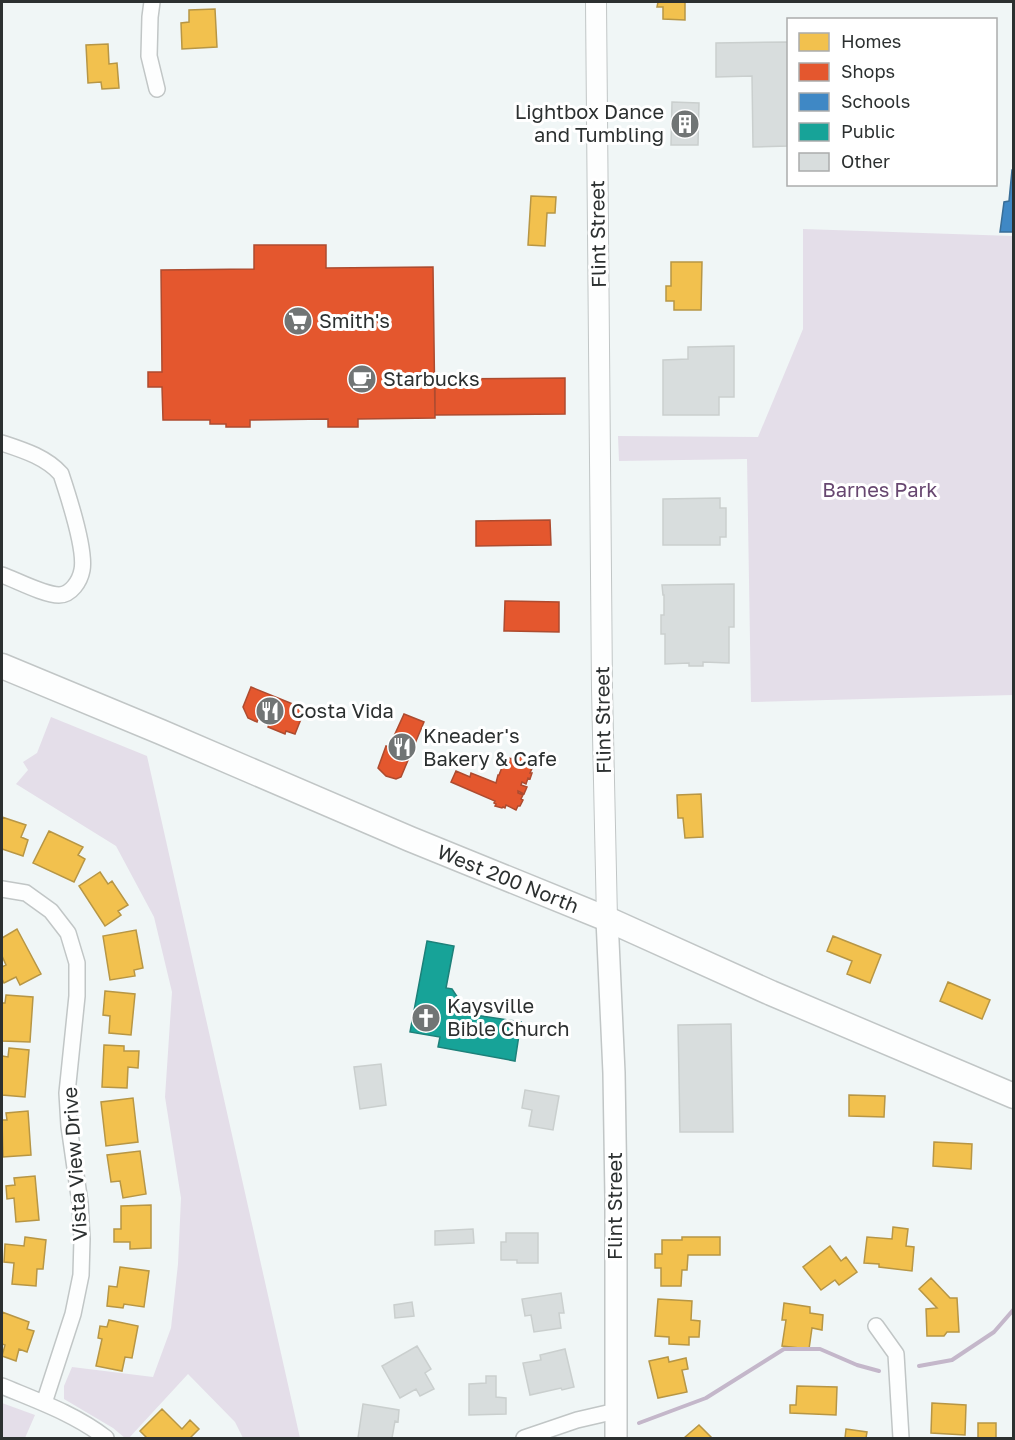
<svg xmlns="http://www.w3.org/2000/svg" width="1015" height="1440" font-family="'Golos Text',sans-serif">
  <style>
    .green { fill: #e4dee9 }
    .homes { fill: #f2c14e; stroke: #b79645; stroke-width: 1.5 }
    .shops { fill: #e4572e; stroke: #ad4b2f; stroke-width: 1.5 }
    .schools { fill: #3f88c5; stroke: #396e98; stroke-width: 1.5 }
    .public { fill: #17a398; stroke: #1d8079; stroke-width: 1.5 }
    .lines { fill: none; stroke-linecap: round; stroke-linejoin: round }
    .stream { stroke: #c4b7ca; stroke-width: 4 }
    .building { fill: #d8dddd; stroke: #cacfce; stroke-width: 1.5 }
    .minor-casing { stroke: #c1c6c6; stroke-width: 18 }
    .tertiary-casing { stroke: #c1c6c6; stroke-width: 22 }
    .secondary-casing { stroke: #c1c6c6; stroke-width: 24 }
    .primary-casing { stroke: #c1c6c6; stroke-width: 27 }
    .minor { stroke: #fdfefe; stroke-width: 15 }
    .tertiary { stroke: #fdfefe; stroke-width: 20 }
    .secondary { stroke: #fdfefe; stroke-width: 21 }
    .primary { stroke: #fdfefe; stroke-width: 24 }
    .labels { text-anchor: middle; stroke-width: 6; stroke-linejoin: round; paint-order: stroke }
    .poi-label { font-size: 20px; fill: #2c3030; stroke: #fff; text-anchor: start }
    .street-label { font-size: 20px; fill: #2c3030; stroke: #fff }
    .park-label { font-size: 20px; fill: #674770; stroke: #fff }
  </style>
  <rect width="100%" height="100%" fill="#f0f6f6"/>
  <path class="green" d="M803 229 1013 236V695L751 702 747 459 619 461 618 436 758 437 803 329Z
    M51 717 147 756 300 1438H243L235 1422 188 1374 129 1438H125L113 1428 64 1399V1386L72 1367 153 1377 171 1328 178 1264 181 1198 165 1097 172 992 154 917 116 846 16 784 28 770 23 762 37 753Z
    M2 1403 35 1415 25 1438H2Z"/>
  <path class="homes" d="M658 2H685V20L663 19V7H657Z
    M215 9 217 47 182 49 181 23 189 22V10Z
    M108 44 109 64 117 63 119 88 102 89 101 82 88 83 86 45Z
    M531 196 556 197 555 213H547L545 246 528 245Z
    M671 262H702L701 310H674V301H666V286H671Z
    M701 794 703 837 685 838 683 818H678L677 795Z
    M2 817 26 825 21 837 28 840 23 856 2 849Z
    M49 831 83 847 78 855 85 859 74 882 33 863Z
    M100 872 108 884 112 881 128 905 118 911 121 915 105 926 79 886Z
    M17 929 41 974 20 985 16 977 4 983 2 979V967L6 965 2 956V938Z
    M136 930 143 968 134 970 135 976 110 980 103 936Z
    M833 936 881 955 870 983 847 974 852 961 827 951Z
    M948 982 990 1000 982 1019 940 1001Z
    M105 991 135 994 131 1035 109 1033 110 1016 103 1015Z
    M6 995 33 997 30 1042 2 1041V1003H5Z
    M104 1045 124 1046V1051H139L138 1068 128 1067 127 1088 102 1087Z
    M9 1048 29 1050 25 1097 2 1095V1056L8 1057Z
    M849 1095 885 1096 884 1117 849 1116Z
    M133 1098 138 1142 106 1146 101 1102Z
    M28 1111 31 1155 3 1157 2 1120H7L6 1113Z
    M934 1142 972 1144 971 1169 933 1166Z
    M140 1151 146 1194 123 1198 120 1181 111 1182 107 1155Z
    M35 1176 39 1220 16 1222 14 1198 7 1199 6 1186 15 1185 14 1178Z
    M151 1205V1248L130 1249V1242H114V1229H121V1206Z
    M893 1227 908 1229 906 1246 914 1247 912 1271 879 1267V1264L864 1263 867 1237 892 1239Z
    M25 1237 46 1240 43 1269H37L36 1286 12 1284 14 1263 4 1262 5 1244 24 1246Z
    M682 1237H720V1255H688L687 1270H682L681 1286H661V1268H655V1254H662V1240H682Z
    M830 1246 841 1261 846 1257 857 1272 839 1285 835 1280 821 1290 803 1267Z
    M120 1267 149 1271 144 1307 124 1304 123 1308 107 1306 109 1286 117 1287Z
    M931 1278 950 1298H957L959 1332H947L944 1336H927L926 1309 937 1308 919 1289Z
    M658 1299 692 1301 691 1320 700 1321 699 1337H689V1345L669 1344V1337L655 1336Z
    M784 1303 810 1307V1313L823 1315 822 1330 812 1328 809 1349 782 1346 786 1320H782Z
    M2 1312 29 1322 27 1329 34 1331 27 1352 19 1349 16 1361 2 1356 5 1345 2 1344Z
    M109 1320 138 1326 132 1358 125 1357 122 1371 96 1366 102 1339 98 1338 100 1326 107 1327Z
    M668 1357 669 1362 686 1358 688 1369 682 1370 687 1392 658 1398 649 1361Z
    M797 1386 837 1387 836 1415 790 1413V1405H796Z
    M932 1403 966 1405 965 1435 931 1433Z
    M162 1409 182 1429 190 1420 199 1429 190 1438H147L140 1431Z
    M978 1423H996V1438H978Z
    M699 1425 712 1438H684Z
    M846 1429 867 1432 866 1438H845Z"/>
  <path class="shops" d="M254 245H326V268L433 267 435 418 358 419V427H328V419L250 420V427H226V424H210V420H163L162 387H148V372H162L161 270 254 269Z
    M565 378V414L435 415V379Z
    M550 520 551 545 476 546V521Z
    M505 601 559 602V632L504 631Z
    M251 687 305 709 295 734 286 731 285 734 268 727 269 724 258 719 257 722 248 718 243 707Z
    M404 714 424 722 401 777 396 779 386 776 378 768 386 746 389 747Z
    M514 754 524 757V758L527 759 526 762 533 766 530 773H532L530 779 528 778 526 784 522 782 521 785 527 787 524 794 518 791V793L523 795 521 799 523 800 520 806H518L516 810 506 805 505 808 503 807 502 808 495 806 496 804 494 803 495 801 451 782 456 771 470 777 471 773 496 783 498 775H499L506 757 512 759Z"/>
  <path class="schools" d="M1012 170H1014V232H1000L1004 202 1009 201Z"/>
  <path class="public" d="M427 941 454 946 446 988 452 989 466 1010 462 1013 521 1022 515 1061 438 1047 440 1037 410 1032Z"/>
  <g class="lines">
    <path class="stream" d="M919 1366 952 1360 994 1332 1014 1309
      M639 1423 706 1398 784 1349H820L857 1365 879 1371"/>
  </g>
  <path class="building" d="M788 42V146L753 147 752 76 716 77V43Z
    M672 102 699 103 698 145H671Z
    M734 346V397H719V415H663V360L688 359V347Z
    M720 498V508H726V537H720V545H663V499Z
    M734 584V627H729V663L703 662V666H689V663L665 664V634H661V615H664V595H663L662 585Z
    M731 1024 733 1132H680L678 1025Z
    M381 1064 386 1105 360 1109 354 1067Z
    M525 1090 559 1096 553 1130 529 1126 532 1110 522 1108Z
    M473 1229 474 1243 435 1245V1231Z
    M506 1233H538V1263H517V1260H501V1242H506Z
    M561 1293 564 1313H559L561 1328 534 1332 531 1315 525 1316 522 1299Z
    M412 1302 414 1316 395 1318 394 1305Z
    M417 1346 431 1369 425 1373 434 1389 420 1396 416 1389 400 1398 382 1366Z
    M565 1349 574 1387 562 1390 561 1388 530 1395 523 1363 541 1360 540 1355Z
    M486 1376H496V1397L506 1398V1414L469 1415V1384L486 1383Z
    M363 1404 399 1410 398 1422 395 1421 392 1438H358Z"/>
  <g class="lines">
    <g class="minor-casing">
      <path id="minor" d="M152 2 150 17 149 56 157 89
        M2 443C23 450 46 457 61 474 68 495 86 550 82 570 80 581 71 595 59 595 44 595 16 580 2 575
        M2 889 26 893 51 911 68 933 77 963V996L67 1093 69 1126 80 1203 82 1239 81 1275 73 1314 44 1403
        M876 1326 896 1354 901 1438
        M2 1386C38 1401 75 1414 106 1438
        M524 1438 577 1420 616 1411"/>
    </g>
    <g class="tertiary-casing">
      <path id="tertiary" d="M596 2 602 689 607 919"/>
    </g>
    <g class="secondary-casing">
      <path id="secondary" d="M607 919 614 1073 616 1198V1438"/>
    </g>
    <g class="primary-casing">
      <path id="primary" d="M2 666 161 732 410 839 607 919 771 993 1014 1096"/>
    </g>
    <use href="#minor" class="minor"/>
    <use href="#tertiary" class="tertiary"/>
    <use href="#secondary" class="secondary"/>
    <use href="#primary" class="primary"/>
  </g>
  <defs>
    <g id="building-disc" transform="scale(1.5)"><circle r="9.5" fill="#717575" stroke="#fff"/><path d="M-4-6H4V6H1V3H-1V6H-4ZM-2.5-4.3h1.7v1.8h-1.7ZM.8-4.3h1.7v1.8H.8ZM-2.5-1h1.7V.8h-1.7ZM.8-1h1.7V.8H.8Z" fill="#fff"/></g>
    <g id="supermarket-disc" transform="scale(1.5)"><circle r="9.5" fill="#717575" stroke="#fff"/><path d="M-6-5.5h2.5l.6 2H6L4.5 2H-2.5L-4.4-4H-6ZM-1.5 3.2a1.3 1.3 0 1 0 .1 0ZM3 3.2a1.3 1.3 0 1 0 .1 0Z" fill="#fff"/></g>
    <g id="cafe-disc" transform="scale(1.5)"><circle r="9.5" fill="#717575" stroke="#fff"/><path d="M-5.5-4.5H6V0H3Q3 3.5 0 3.5H-2.5Q-5.5 3.5-5.5 0ZM3-3.2v2h1.7v-2ZM-6 4.5H4V6H-6Z" fill="#fff"/></g>
    <g id="restaurant-disc" transform="scale(1.5)"><circle r="9.5" fill="#717575" stroke="#fff"/><path d="M-5-6h1v4h1v-4h1v4h1v-4h1v5L-1.5 .5V6h-2V.5L-5-1ZM5-6V6H3V1.5H1.5Q1.5-4 5-6Z" fill="#fff"/></g>
    <g id="church-disc" transform="scale(1.5)"><circle r="9.5" fill="#717575" stroke="#fff"/><path d="M-1.2-6h2.4v3.5h3.3v2.4h-3.3V6h-2.4V-.1h-3.3v-2.4h3.3Z" fill="#fff"/></g>
  </defs>
  <g fill-rule="evenodd">
    <use href="#building-disc" x="685" y="124"/>
    <use href="#supermarket-disc" x="298" y="321"/>
    <use href="#cafe-disc" x="362" y="379"/>
    <use href="#restaurant-disc" x="270" y="711"/>
    <use href="#restaurant-disc" x="402" y="747"/>
    <use href="#church-disc" x="426" y="1018"/>
  </g>
  <g class="labels">
    <g class="poi-label">
      <text x="664" y="119" text-anchor="end">Lightbox Dance<tspan x="664" dy="23">and Tumbling</tspan></text>
      <text x="319" y="328">Smith's</text>
      <text x="383" y="386">Starbucks</text>
      <text x="291" y="718">Costa Vida</text>
      <text x="423" y="743">Kneader's<tspan x="423" dy="23">Bakery &amp; Cafe</tspan></text>
      <text x="447" y="1013">Kaysville<tspan x="447" dy="23">Bible Church</tspan></text>
    </g>
    <g class="street-label">
      <text transform="translate(598 234) rotate(-91)" y="7">Flint Street</text>
      <text transform="translate(603 720) rotate(-91)" y="7">Flint Street</text>
      <text transform="translate(508 879) rotate(22)" y="7">West 200 North</text>
      <text transform="translate(75 1164) rotate(-94)" y="7">Vista View Drive</text>
      <text transform="translate(615 1206) rotate(-90)" y="7">Flint Street</text>
    </g>
    <g class="park-label">
      <text x="880" y="497">Barnes Park</text>
    </g>
  </g>
  <rect width="1015" height="1440" fill="none" stroke="#2c3030" stroke-width="6"/>
  <rect x="787" y="18" width="210" height="168" fill="#ffffff" stroke="#abacac" stroke-width="1.5"/>
  <rect x="799" y="33" width="30" height="18" fill="#f2c14e" stroke="#abacac" stroke-width="1.5"/>
  <text x="841" y="48" font-size="18" fill="#2c3030">Homes</text>
  <rect x="799" y="63" width="30" height="18" fill="#e4572e" stroke="#abacac" stroke-width="1.5"/>
  <text x="841" y="78" font-size="18" fill="#2c3030">Shops</text>
  <rect x="799" y="93" width="30" height="18" fill="#3f88c5" stroke="#abacac" stroke-width="1.5"/>
  <text x="841" y="108" font-size="18" fill="#2c3030">Schools</text>
  <rect x="799" y="123" width="30" height="18" fill="#17a398" stroke="#abacac" stroke-width="1.5"/>
  <text x="841" y="138" font-size="18" fill="#2c3030">Public</text>
  <rect x="799" y="153" width="30" height="18" fill="#d8dddd" stroke="#abacac" stroke-width="1.5"/>
  <text x="841" y="168" font-size="18" fill="#2c3030">Other</text>
</svg>
